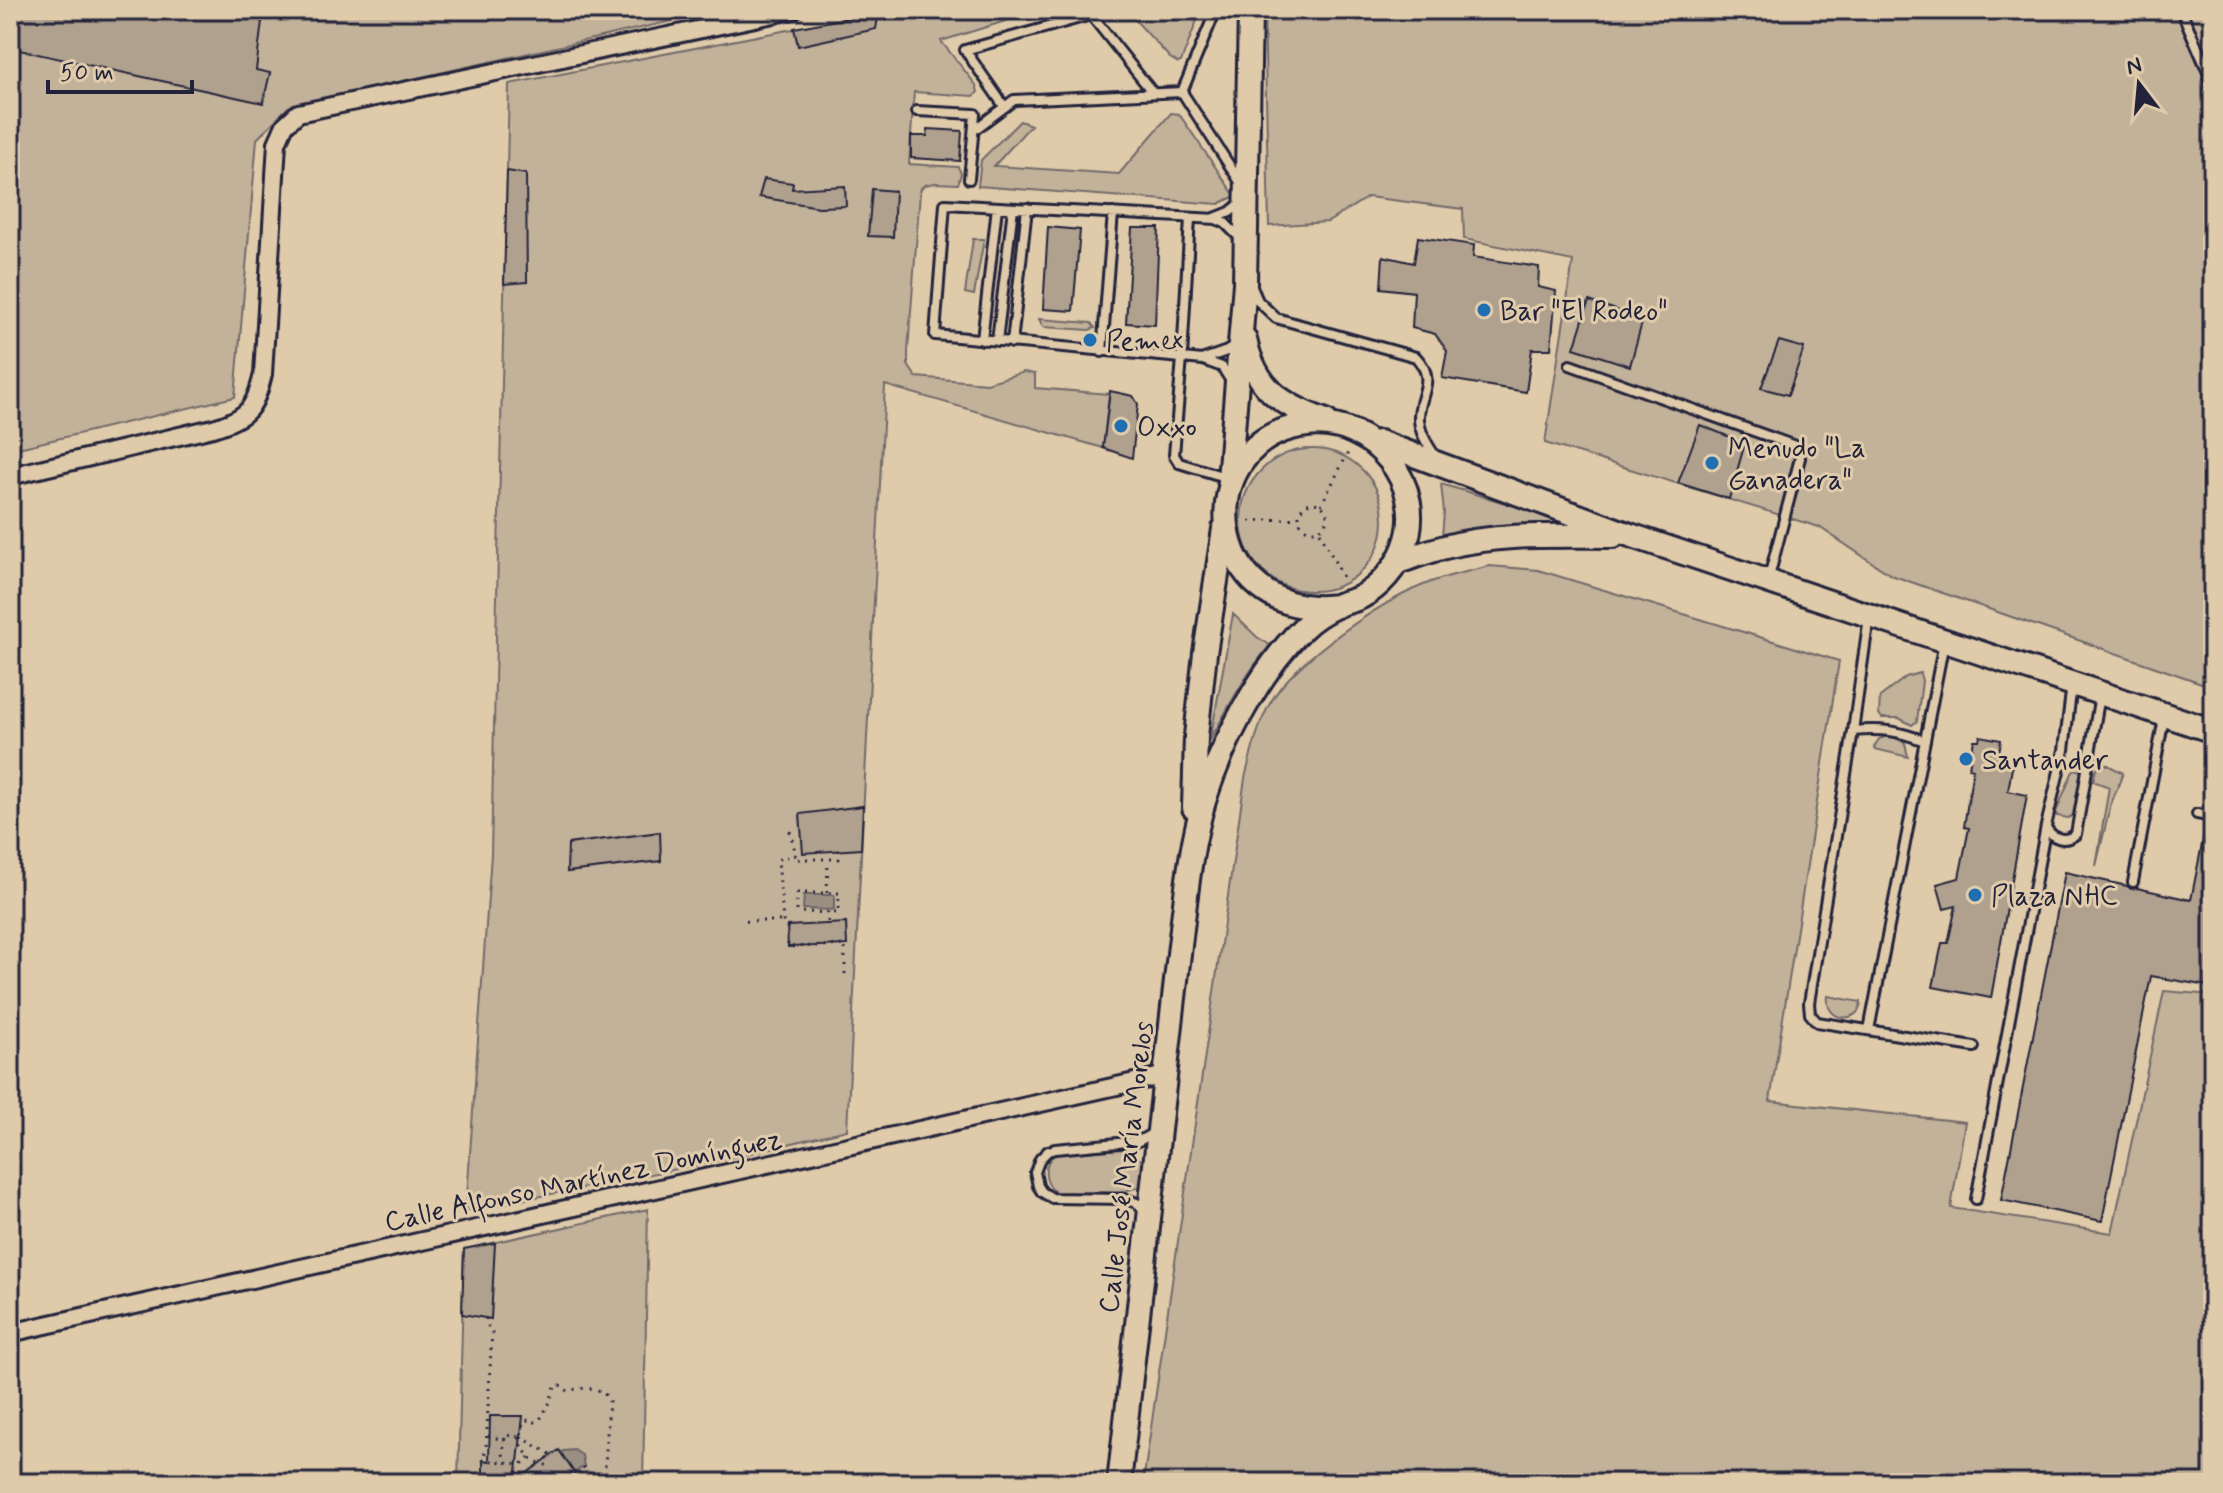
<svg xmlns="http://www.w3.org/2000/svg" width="2223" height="1493" font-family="Mynerve,sans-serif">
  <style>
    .green { fill: #c3b29a; stroke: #726a6a; stroke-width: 2 }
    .water { fill: #9b8f82; stroke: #6b6366; stroke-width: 2 }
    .building { fill: #b0a18f; stroke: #22223b; stroke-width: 2 }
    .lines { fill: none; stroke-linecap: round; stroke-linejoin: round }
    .service-casing { stroke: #22223b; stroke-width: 14 }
    .minor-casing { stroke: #22223b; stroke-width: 22 }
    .secondary-casing { stroke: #22223b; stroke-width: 28 }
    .path { stroke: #22223b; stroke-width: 3; stroke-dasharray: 2 6; stroke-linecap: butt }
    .service { stroke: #dfcbaa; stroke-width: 8 }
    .minor { stroke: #dfcbaa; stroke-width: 16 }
    .secondary { stroke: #dfcbaa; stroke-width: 22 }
    .poi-dot { fill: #1f6fb2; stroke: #dfcbaa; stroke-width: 3 }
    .labels { text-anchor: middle; stroke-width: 6; stroke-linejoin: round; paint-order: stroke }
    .poi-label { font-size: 28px; fill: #22223b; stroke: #dfcbaa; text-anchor: start }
    .street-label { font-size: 28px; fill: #22223b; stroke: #dfcbaa }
  </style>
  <rect width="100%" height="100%" fill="#dfcbaa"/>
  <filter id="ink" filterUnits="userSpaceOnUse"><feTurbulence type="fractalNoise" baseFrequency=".0125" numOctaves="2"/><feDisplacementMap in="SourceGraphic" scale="16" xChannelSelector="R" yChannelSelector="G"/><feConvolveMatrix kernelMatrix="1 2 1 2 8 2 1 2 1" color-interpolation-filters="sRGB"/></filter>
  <g filter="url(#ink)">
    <path class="green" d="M10 10H721L288 107 257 139 235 397 10 450Z
      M891 10H1041L941 41 976 85 978 92 974 96 914 92 909 164 958 167 961 173 958 184 935 183 925 185 921 188 920 192 908 351V365L916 377 987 383 1024 372 1035 374V388L1109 394 1103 448 885 385 847 1130 721 1160 466 1211 491 854 509 84Z
      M1126 10H1201L1181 62 1178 63 1170 58Z
      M1264 10H2213V687L1891 575 1819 527 1545 443 1573 261 1464 239 1463 209 1368 197 1328 222 1269 226Z
      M1171 113 1179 114 1235 196 1219 204 978 186 981 160 1020 121 1031 125 994 166 1119 174Z
      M973 239H984L974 295 965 293Z
      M1039 319 1091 323 1095 328 1090 330 1043 327Z
      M1241 520a71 71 0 1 1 142 0a71 71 0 1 1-142 0Z
      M1441 484 1569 522 1442 536 1444 513Z
      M1490 566 1538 570 1839 661 1770 1101 1965 1122 1951 1208 2112 1233 2164 991 2213 995V1483H1143L1245 778C1253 747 1260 713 1281 687 1314 648 1383 600 1431 582 1450 575 1471 571 1490 566Z
      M1233 614 1257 637 1270 645C1245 675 1228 707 1210 741Z
      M1920 673 1922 681 1917 721 1912 725 1899 718H1882L1879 714 1880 697 1906 677Z
      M1890 735 1905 743 1908 757 1875 749 1874 747 1879 739Z
      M2104 763 2123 773 2110 807 2096 866 2109 787 2093 781 2096 769Z
      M2075 770H2079L2081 774 2073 815 2068 818 2057 816 2056 812 2072 773Z
      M1828 996 1861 1002C1860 1025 1824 1022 1828 996Z
      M1123 1149 1138 1157 1145 1164 1143 1186 1121 1192 1056 1193C1043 1182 1042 1165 1055 1154Z
      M648 1209 643 1483H458L464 1249Z"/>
    <path class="water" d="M804 895H834V910L803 909Z
      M574 1450 582 1455 584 1466 564 1480 556 1455 563 1451Z"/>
    <path class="building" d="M10 10H214L262 21 256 70 270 73 263 103 10 48Z
      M879 12 876 29 798 46 794 28Z
      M928 129 962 131 960 161 911 158V136H927Z
      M507 171 526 174 527 282 504 284Z
      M764 179 793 183 792 189 845 186 846 206 819 207 759 197Z
      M872 189 895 191 893 237 868 236Z
      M1048 227 1080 230 1073 311 1043 309Z
      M1132 228H1159L1155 325 1126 323Z
      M1418 237 1474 245 1473 257 1539 267 1538 287 1556 291 1551 349H1532L1526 392 1442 378 1447 351 1435 334 1412 328 1414 292 1381 288 1383 256 1414 263Z
      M1589 301 1643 319 1630 366 1574 348Z
      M1779 341 1804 348 1788 395 1761 388Z
      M1110 391 1133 396 1138 404 1132 458 1103 448Z
      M1700 425 1745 443 1729 499 1678 483Z
      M1980 736 2001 740 1998 759 2013 762 2008 791 2027 795 1991 998 1933 987 1942 943H1948L1956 906 1944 909 1937 884 1959 878 1969 828 1964 827 1973 769 1969 768 1974 740H1979Z
      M863 806 861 849 803 853 800 814Z
      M2206 824 2213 825V987L2151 976 2102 1221 2001 1200 2065 872 2127 886 2131 889 2137 888 2191 900Z
      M660 832 661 861 567 872 568 844Z
      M846 923 847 945 788 947 787 926Z
      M495 1243 491 1319 462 1314 464 1249Z
      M490 1416H523L516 1481 559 1450 575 1474 563 1483H483V1460L489 1461Z"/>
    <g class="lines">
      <g class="service-casing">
        <path id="service" d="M2181 10 2208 72 2213 96
          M1182 92 1242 185
          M1182 92 1216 10
          M1004 106 965 50 1091 15 1153 93
          M917 111 975 114 969 179
          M974 130 1014 100 1182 92
          M1190 218 1182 358 1174 455 1179 463 1228 478
          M1215 218 1230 212 1241 203
          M1252 287 1258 301 1276 318 1416 357C1437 380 1420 392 1419 416 1418 431 1428 446 1436 457
          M982 340 997 207
          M997 341 1013 208
          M1012 343 1027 208
          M1102 352 1113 213
          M1204 359 1227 351 1235 346
          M1570 365 1798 447 1800 458 1768 581
          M1231 381 1222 367 1203 360 935 335 945 204 1216 219 1225 223 1241 239
          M1869 617 1853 731 1809 1003 1810 1014 1817 1022 1974 1047
          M1853 731C1882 728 1898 731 1925 741
          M2197 814 2213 817
          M2046 827C2052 839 2065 843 2076 834L2100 695
          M2133 882 2164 718
          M1869 1030 1944 642
          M1976 1199 2046 826 2064 750 2072 684
          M1144 1211 1137 1203 1125 1199 1052 1198 1042 1192 1038 1186 1035 1172 1040 1159 1048 1151 1055 1149 1139 1141 1155 1132"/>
      </g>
      <g class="minor-casing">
        <path id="minor" d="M10 476 213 428C247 418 255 409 263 374L277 143 285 125 298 113 793 10
          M10 1333 1166 1075"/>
      </g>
      <g class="secondary-casing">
        <path id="secondary" d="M1245 340C1256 389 1281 405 1326 421
          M1379 442 1630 535 2213 731
          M1229 480 1245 283 1250 10
          M1398 562C1413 557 1429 551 1445 547 1500 533 1557 536 1613 536
          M1194 808 1196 736 1205 653 1224 529
          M1119 1483 1180 945C1186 897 1190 847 1204 801 1222 743 1259 672 1302 629 1312 619 1325 611 1338 605 1345 602 1354 601 1361 597 1380 587 1396 568 1404 548 1429 486 1373 417 1307 425 1187 439 1204 623 1337 606"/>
      </g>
      <path class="path" d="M1299 517a14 14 0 1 1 28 0a14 14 0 1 1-28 0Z
        M1321 505 1349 451
        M1250 521 1298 518
        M1320 532 1345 582
        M790 831 796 855
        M839 850V859H796V855L778 859 783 921 787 926 788 947 845 945V974
        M797 893H839L838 913 797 912Z
        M827 893 828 861
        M828 912V924
        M746 921H783
        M486 1318 488 1326 492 1330 486 1448 483 1460 522 1464 529 1457
        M488 1436 504 1440
        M519 1437C524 1455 532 1462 550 1466
        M521 1437 552 1455
        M507 1463 503 1454 505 1435 521 1437 523 1422 528 1420 535 1422 539 1421 549 1404 555 1387 560 1385 568 1391C582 1387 603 1385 609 1401L604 1483
        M583 1467 600 1483"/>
      <use href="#service" class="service"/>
      <use href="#minor" class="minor"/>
      <use href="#secondary" class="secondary"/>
    </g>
  </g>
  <g class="poi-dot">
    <circle cx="1484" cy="310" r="8"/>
    <circle cx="1090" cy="340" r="8"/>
    <circle cx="1121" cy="426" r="8"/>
    <circle cx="1712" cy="463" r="8"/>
    <circle cx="1966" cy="759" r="8"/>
    <circle cx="1975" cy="895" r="8"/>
  </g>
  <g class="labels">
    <g class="poi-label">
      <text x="1500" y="320">Bar "El Rodeo"</text>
      <text x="1106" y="350">Pemex</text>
      <text x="1137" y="436">Oxxo</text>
      <text x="1728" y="457">Menudo "La<tspan x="1728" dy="32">Ganadera"</tspan></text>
      <text x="1982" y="769">Santander</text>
      <text x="1991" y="905">Plaza NHC</text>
    </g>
    <g class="street-label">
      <text transform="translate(1125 1167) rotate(-83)" y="10">Calle José María Morelos</text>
      <text transform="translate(583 1179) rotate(-12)" y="10">Calle Alfonso Martínez Domínguez</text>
    </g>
  </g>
  <rect width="2223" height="1493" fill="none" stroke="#dfcbaa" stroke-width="40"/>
  <rect x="20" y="20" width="2183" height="1453" fill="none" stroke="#22223b" stroke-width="3" filter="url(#ink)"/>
  <g transform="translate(2139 84) rotate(344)" stroke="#dfcbaa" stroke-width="6" paint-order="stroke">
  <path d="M0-6L14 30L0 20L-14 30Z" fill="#22223b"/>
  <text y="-12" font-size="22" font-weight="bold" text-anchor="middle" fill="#22223b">N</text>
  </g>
  <path d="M48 80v12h144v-12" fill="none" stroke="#22223b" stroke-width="4"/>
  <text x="60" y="80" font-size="24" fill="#22223b" stroke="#dfcbaa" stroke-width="6" paint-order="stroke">50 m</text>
</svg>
